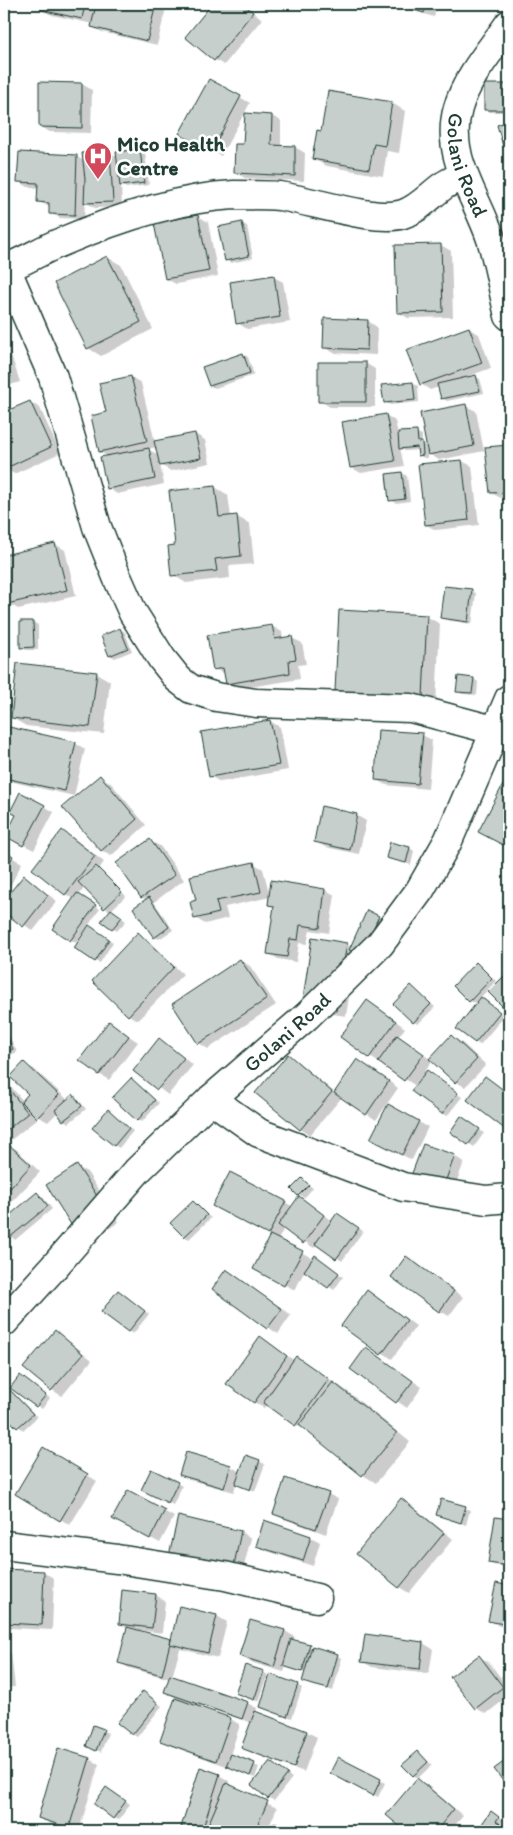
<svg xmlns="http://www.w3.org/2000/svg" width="513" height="1835" font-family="Itim,sans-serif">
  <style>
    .shadow { fill: #0003; fill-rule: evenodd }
    .building { fill: #c7cfcc; stroke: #1f3d34 }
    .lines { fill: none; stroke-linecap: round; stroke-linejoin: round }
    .street-casing { stroke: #1f3d34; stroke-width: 31 }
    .street { stroke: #fff; stroke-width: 28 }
    .labels { text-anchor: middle; stroke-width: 5; stroke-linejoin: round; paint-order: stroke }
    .poi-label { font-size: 21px; font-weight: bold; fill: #1f3d34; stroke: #fff; text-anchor: start }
    .street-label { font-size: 21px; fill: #1f3d34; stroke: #fff }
  </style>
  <rect width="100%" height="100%" fill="#fff"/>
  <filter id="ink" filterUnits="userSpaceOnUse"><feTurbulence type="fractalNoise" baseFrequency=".02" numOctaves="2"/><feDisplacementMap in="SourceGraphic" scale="10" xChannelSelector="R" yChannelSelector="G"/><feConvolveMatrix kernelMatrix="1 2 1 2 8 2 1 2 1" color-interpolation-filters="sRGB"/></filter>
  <g filter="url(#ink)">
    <path class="shadow" d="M44 4H167L157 45 102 32 92 27 93 24 52 15 42 10Z
      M214 4H244L262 19 224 65 215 60 187 37Z
      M398 4H438L434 17 407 9Z
      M450 4H460L459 7Z
      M210 80 250 103 221 156 190 139Z
      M82 84 92 90 91 133 50 132 40 127Z
      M485 85H509V112H490L485 109Z
      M329 92 392 103 405 111 399 153 387 151 383 176 327 166 313 159 322 133Z
      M272 116 281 121V147H295L305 153 304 181 245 178 235 172 245 145Z
      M140 150 145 153 149 185 126 188 121 185 122 207 95 208 85 202 84 219 60 218 50 213V207L39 202V188L28 187 18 181 77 157 84 161 110 152 117 157Z
      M198 216 208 222 218 276 176 284 166 279Z
      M242 223 247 226 253 258 231 263 226 260Z
      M441 245 451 251 453 317 408 318 398 312 396 247Z
      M107 257 121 265 153 329 101 356 88 348Z
      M274 277 283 282 290 322 247 329 238 323Z
      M368 321 377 327 376 355 334 353 324 347Z
      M469 329 479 334 491 368 469 376V378L475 376 480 379 484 393 447 401 442 398 439 387 430 390 421 384Z
      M4 345 9 349 20 382 4 387Z
      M243 354 248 357 254 375 215 388 210 386Z
      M365 363 375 369V407H330L320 401Z
      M131 377 141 383 155 442 195 434 205 440 210 463 171 471 160 465 164 484 117 494 108 488 109 457 100 452 107 413ZM157 447 159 455 147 449Z
      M413 383 418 386 419 402 390 405 385 402Z
      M30 402 40 408 60 453 14 474 4 467V414Z
      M466 406 476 411 484 451 439 460 427 453 428 458H424L419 455V450L405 451 400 448 404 466 361 473 352 468 386 415 395 421 398 434 417 433 422 435V443L428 447Z
      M508 447 509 497 501 498 491 493Z
      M462 461 472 466 479 525 436 530 426 525Z
      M402 473 407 476 410 501 396 503 391 500Z
      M215 487 228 495 231 517 236 516 250 524 254 564 229 566 230 578 186 583 173 575 176 546Z
      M55 544 65 550 76 596 18 609 8 603 4 585V556Z
      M471 591 476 593 472 624 446 620 441 617Z
      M426 616 440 624 436 703 349 698 336 690Z
      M33 622 38 625V650H26L21 647Z
      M272 626 282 632 283 639 292 638 302 643 306 664 298 665 300 679 237 689 227 683 226 674 214 669 208 636Z
      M120 629 125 632 132 651 115 658 110 655Z
      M96 673 110 681 104 734 26 726 12 718Z
      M474 679 478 682 477 695 462 694 457 691Z
      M270 721 280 727 288 770 220 782 210 776Z
      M10 728 75 743 85 749 74 796 9 781 4 778V757Z
      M422 735 432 740 428 789 386 785 376 780Z
      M100 777 110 782 146 825 111 856 101 850Z
      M505 783 509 785V847L490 837Z
      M44 806 54 812 34 850 16 841 17 815Z
      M356 815 366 821 359 854 325 847 315 841Z
      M62 832 72 837 104 862 99 869 126 896 111 910 126 921 117 931 103 920 110 911 105 908 85 887 79 895 100 909 76 943 54 929 74 899 65 894Z
      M150 841 160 846 184 880 154 902 173 930 159 939 155 937 147 900 142 897Z
      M410 848 414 851 411 865 387 857Z
      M4 853 22 863 4 898Z
      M253 863 263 869 270 896 272 882 325 890 335 895 329 933 310 930 307 944 299 943 296 962 278 959 268 953 275 908 269 904 270 897 225 907 228 918 205 924 195 918 198 901Z
      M24 877 57 901 33 931 4 910V902Z
      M367 912 384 920 356 952 346 1016 313 1011 346 944 351 947Z
      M94 930 113 942 100 963 95 961Z
      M138 934 147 940 183 974 138 1020 128 1015Z
      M240 960 250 966 276 1005 208 1049 199 1043Z
      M476 964 496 981 480 998 504 1016 480 1045 475 1042 481 1000 479 999 475 1003 470 1001Z
      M504 977 509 981V1010L504 1007Z
      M411 987 435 1007 418 1024 413 1022Z
      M377 1007 405 1028 398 1037 430 1059 451 1036 461 1042 486 1065 465 1087 456 1082 433 1060 425 1071 462 1097 447 1116 442 1113 416 1086 370 1057 342 1037Z
      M110 1023 138 1042 109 1080 99 1074Z
      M4 1025 17 1052 4 1058Z
      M159 1040 193 1065 168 1095 135 1070Z
      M288 1056 298 1062 335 1093 368 1066 398 1088 376 1120 342 1097 310 1135 300 1129Z
      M24 1064 34 1069 68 1100 73 1096 78 1099 86 1109 69 1123 64 1120 58 1112 48 1122 34 1114 37 1119 6 1144 16 1149 40 1172 7 1207 4 1206V1084L13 1089 23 1101 30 1094Z
      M486 1078 509 1094V1130L506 1129Z
      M131 1079 159 1103 142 1122 137 1120Z
      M388 1106 428 1127 412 1160 381 1144Z
      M108 1111 133 1131 119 1148 114 1145Z
      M466 1120 484 1133 474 1147 452 1132Z
      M424 1145 454 1156 464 1162 450 1200Z
      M77 1167 87 1172 119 1222 90 1241Z
      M302 1180 313 1188 304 1198 293 1189Z
      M37 1194 42 1196 52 1209 15 1240 4 1230V1222Z
      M299 1198 333 1221 342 1217 363 1231 342 1261 317 1244 314 1248 284 1228 278 1240 314 1259 320 1260 343 1277 334 1290 305 1270 295 1290 264 1274 271 1236 224 1211 285 1202 293 1207Z
      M193 1203 211 1218 189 1239 184 1236Z
      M416 1263 463 1297 449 1316 440 1311Z
      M4 1269 9 1274 4 1280Z
      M227 1271 291 1315 278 1334 213 1289Z
      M123 1295 149 1314 133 1334 128 1331Z
      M377 1297 416 1326 392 1359 343 1325Z
      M56 1332 65 1338 92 1360 62 1396 52 1390 25 1368Z
      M270 1344 295 1361 307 1364 347 1391 410 1442 376 1483 363 1475 306 1430 296 1425 267 1404 264 1408 254 1402Z
      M366 1349 422 1387 407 1408 351 1369Z
      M25 1380 50 1398 42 1409 12 1387Z
      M8 1390 13 1392 37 1417 23 1430 4 1412V1394Z
      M43 1448 97 1481 70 1525 17 1493Z
      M246 1456 265 1464 255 1491 236 1483 234 1492 190 1480 181 1474 230 1466 241 1472Z
      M177 1483 182 1486 173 1505 148 1492Z
      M129 1491 174 1517 160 1543 124 1524Z
      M328 1494 338 1499 326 1534 284 1519 274 1514Z
      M402 1499 411 1505 453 1539 409 1593 399 1587Z
      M465 1508 470 1510 466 1525 437 1515Z
      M496 1518 509 1520V1567L494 1565 490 1563Z
      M241 1532 251 1538 242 1574 181 1561Z
      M311 1537 320 1542 313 1566 267 1551 257 1545Z
      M5 1571 44 1573 54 1578 52 1630 12 1628 4 1623Z
      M497 1585 509 1588V1628L499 1626 489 1620Z
      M156 1595 165 1601 162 1633 139 1630V1632L172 1641 180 1607 217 1616 227 1622 218 1658 180 1649 172 1677 247 1703 257 1708 256 1713 307 1732 317 1737 304 1772 252 1753 243 1748 252 1723 202 1706 201 1709 231 1719 240 1725 230 1755 259 1767 255 1778 226 1766 171 1746 162 1741 176 1698 165 1692 170 1679 129 1668 119 1662 128 1628 120 1624Z
      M251 1621 285 1631 295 1637 293 1641 342 1658 333 1691 304 1681 306 1673 286 1666 284 1672 250 1662 241 1656Z
      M423 1643 433 1649 429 1674 372 1667 362 1661Z
      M4 1648 11 1653 15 1687 4 1688Z
      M479 1657 489 1662 509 1689V1696L486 1714 476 1708 452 1677Z
      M263 1672 268 1675 259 1702 237 1693Z
      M297 1685 302 1688 292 1718 261 1707Z
      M148 1695 162 1706 137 1737 132 1734Z
      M94 1727 108 1733 101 1752 92 1748Z
      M418 1752 432 1765 418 1778 413 1775Z
      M89 1759 99 1764 79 1831 49 1823 39 1818Z
      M339 1759 385 1783 378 1797 332 1773Z
      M275 1765 292 1778 274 1801 253 1785Z
      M219 1775 229 1781 228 1785 277 1808 267 1831H222L215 1828 214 1831H192L183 1826Z
      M417 1780 427 1785 463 1816 450 1831H407L388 1815Z
      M111 1791 130 1804 119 1820 114 1818Z
      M496 1815 503 1820 500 1825 507 1830 506 1831H487L481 1828Z"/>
    <path class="building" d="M42 4H85L82 19 41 10Z
      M96 4H156L147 41 91 27Z
      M212 4H243L253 12 214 61 185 37Z
      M396 4H426L424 13Z
      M209 79 241 96 211 152 179 134Z
      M39 82 82 83V128L39 127Z
      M484 84H509V110H484Z
      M328 91 392 102 385 146 374 144 369 169 312 159 317 130 321 131Z
      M245 113 272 115 271 145 295 146V176L234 173 235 144H243Z
      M509 121V167L497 125Z
      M140 149 144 183 120 186 116 152Z
      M110 151 113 202 84 203 85 179 82 153Z
      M19 152 77 155 75 215 49 214V203L37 202 38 183 17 182Z
      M198 215 209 271 165 279 154 223Z
      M242 222 249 256 225 261 218 227Z
      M441 244 443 312 397 313 395 245Z
      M107 256 141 322 87 349 54 283Z
      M274 275 280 317 236 324 230 282Z
      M324 318 368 320 367 350 323 348Z
      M469 327 482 363 420 385 406 350Z
      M243 353 250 373 209 386 202 367Z
      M4 354 11 377 4 379Z
      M318 362H366V402H318Z
      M476 375 480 391 441 399 437 384Z
      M131 376 147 441 99 452 91 416 106 412 99 383Z
      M413 382 415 400 384 403 381 385Z
      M30 401 51 447 4 469V412Z
      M466 404 474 446 428 455 420 413Z
      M386 414 395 461 350 468 342 422Z
      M417 431 418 442H422L423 455 418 456 417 447 399 449 398 432Z
      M195 433 201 458 160 466 154 441Z
      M509 445V492L490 493 485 447Z
      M149 448 155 479 107 489 100 457Z
      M462 460 469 520 425 525 418 464Z
      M402 472 405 499 389 501 386 474Z
      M215 486 219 517 237 515 241 556 215 559 217 571 171 576 168 546 175 545 169 491Z
      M55 543 67 590 7 604 4 590V555Z
      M444 586 472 589 468 622 440 618Z
      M339 610 427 615 423 696 335 691Z
      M20 621H33L34 647 20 648Z
      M272 625 275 639 292 636 296 659 289 660 290 673 226 684 223 668 213 670 207 635Z
      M120 628 128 648 109 656 101 636Z
      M17 663 97 672 90 727 11 718Z
      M458 676 474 678 472 693 456 692Z
      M270 720 279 765 209 777 201 732Z
      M9 727 76 742 65 791 4 778V751Z
      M378 730 423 733 418 784 375 780Z
      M100 775 137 819 101 851 62 807Z
      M505 781 509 784V848L478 832Z
      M20 792 45 805 23 846 5 836 16 815 10 812Z
      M321 806 357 814 350 850 314 842Z
      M62 830 95 856 65 895 32 869Z
      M150 839 175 875 141 898 116 863Z
      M390 842 410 847 406 863 386 858Z
      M4 851 13 856 4 874Z
      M254 862 261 892 216 901 219 913 194 919 190 902 196 900 190 876Z
      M96 866 122 892 104 909 78 882Z
      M24 875 48 895 23 927 4 912V900Z
      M271 880 325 889 320 928 300 925 298 940 290 939 287 957 267 954 274 906 268 905Z
      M77 893 96 905 70 941 52 929Z
      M149 897 169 927 154 938 133 908Z
      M111 909 122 917 112 929 101 921Z
      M367 910 379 916 361 955 349 950Z
      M89 925 109 939 95 962 74 948Z
      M138 932 174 967 128 1016 92 981Z
      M312 937 347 943 336 1011 302 1006Z
      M240 959 267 999 198 1044 172 1004Z
      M476 962 492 978 469 1002 453 986Z
      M504 976 509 981V1002L504 1008 488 992Z
      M411 985 431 1004 413 1023 393 1004Z
      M481 997 500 1012 475 1043 456 1029Z
      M367 1000 396 1021 369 1058 340 1037Z
      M109 1021 129 1036 99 1075 79 1060Z
      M4 1031 13 1049 4 1053Z
      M397 1035 424 1054 404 1081 378 1062Z
      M451 1035 477 1059 455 1083 429 1059Z
      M159 1038 184 1058 157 1090 133 1071Z
      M288 1054 332 1092 300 1130 255 1093Z
      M357 1059 389 1081 366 1115 334 1093Z
      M24 1062 59 1095 37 1118 21 1102 28 1094 10 1077Z
      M427 1070 458 1093 442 1114 411 1091Z
      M485 1076 509 1094V1125L506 1130 467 1100Z
      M131 1078 155 1100 137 1121 112 1098Z
      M4 1083 28 1113 4 1132Z
      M73 1094 82 1106 63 1121 55 1110Z
      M388 1104 419 1121 402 1155 370 1139Z
      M108 1109 129 1128 114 1146 92 1128Z
      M461 1116 480 1129 468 1145 450 1132Z
      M6 1142 31 1165 4 1195V1145Z
      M423 1144 455 1155 440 1196 408 1184Z
      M77 1165 110 1216 79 1237 46 1185Z
      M230 1172 286 1201 268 1235 212 1206Z
      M302 1178 309 1185 298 1196 291 1189Z
      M37 1192 48 1206 9 1238 4 1232V1220Z
      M299 1196 324 1215 303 1244 278 1225Z
      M193 1201 207 1215 184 1237 170 1223Z
      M337 1213 359 1228 336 1259 315 1244Z
      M270 1235 303 1251 284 1286 253 1269Z
      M315 1255 339 1273 328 1288 304 1271Z
      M406 1256 454 1291 439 1312 391 1277Z
      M226 1269 282 1309 267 1329 212 1289Z
      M118 1290 145 1311 128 1332 101 1312Z
      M367 1290 407 1320 381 1355 341 1326Z
      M55 1330 83 1354 51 1391 23 1368Z
      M260 1336 287 1356 254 1403 226 1384Z
      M366 1347 413 1381 396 1403 350 1369Z
      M296 1356 329 1379 295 1426 263 1403Z
      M20 1375 46 1395 36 1407 10 1388Z
      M333 1382 397 1433 362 1476 299 1425Z
      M8 1388 33 1414 17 1428 4 1414V1392Z
      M43 1447 88 1474 60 1521 15 1494Z
      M186 1452 231 1465 224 1488 179 1475Z
      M246 1455 260 1460 250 1490 235 1484Z
      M151 1469 178 1482 168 1503 141 1490Z
      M285 1478 329 1493 316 1529 273 1514Z
      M128 1490 165 1510 150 1539 112 1519Z
      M401 1498 444 1533 399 1588 356 1554Z
      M441 1499 466 1506 461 1523 436 1515Z
      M178 1516 241 1531 233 1570 169 1556Z
      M495 1517 509 1519V1566L488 1563Z
      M264 1520 311 1536 303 1561 256 1546Z
      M4 1569 44 1571 42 1625 4 1623Z
      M496 1583 509 1586V1625L488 1621Z
      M122 1590 156 1594 152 1628 119 1624Z
      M179 1606 217 1615 208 1653 170 1644Z
      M250 1620 285 1630 274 1667 239 1656Z
      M127 1627 171 1639 162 1675 118 1663Z
      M365 1634 423 1642 420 1669 361 1662Z
      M291 1639 310 1644 302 1672 283 1666Z
      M312 1646 338 1654 328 1689 302 1682Z
      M479 1655 503 1687 475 1709 450 1677Z
      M245 1665 264 1671 254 1700 235 1693Z
      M509 1671V1686L502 1677Z
      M270 1674 298 1684 287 1717 260 1707Z
      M170 1675 248 1702 242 1719 164 1692Z
      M143 1691 158 1703 132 1735 117 1723Z
      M175 1698 231 1718 216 1761 160 1741Z
      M255 1711 307 1731 294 1768 241 1748Z
      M93 1725 104 1729 96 1751 86 1746Z
      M58 1748 90 1758 69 1828 38 1818Z
      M418 1751 428 1762 413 1776 402 1765Z
      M231 1754 255 1763 250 1776 226 1766Z
      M338 1757 381 1779 373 1796 330 1773Z
      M509 1758V1789L494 1769Z
      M270 1761 288 1774 268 1799 251 1785Z
      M200 1767 220 1774 202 1831H196L181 1827Z
      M417 1778 454 1809 436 1831H405L386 1815Z
      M226 1783 268 1801 255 1831H222L208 1825Z
      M106 1787 126 1801 113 1819 94 1804Z
      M491 1811 499 1817 496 1821 503 1826 500 1831H484L479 1828Z
      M275 1822 286 1831H268Z"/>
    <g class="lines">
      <g class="street-casing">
        <g id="street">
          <path id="s1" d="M509 24C491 50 467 77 458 108 444 156 477 196 491 239 499 264 503 291 509 316"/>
          <path d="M6 268 53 377 97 527 117 577 133 613 162 659 178 679 191 689 216 697 256 703 411 708 497 731"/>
          <path d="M4 269C23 262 40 251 59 243 113 220 175 198 234 195 248 195 265 195 279 196 309 200 377 223 403 214 419 209 429 196 443 186 449 182 456 179 463 175"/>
          <path d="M211 1099 259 1133 403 1187 486 1200 509 1198"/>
          <path id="s2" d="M4 1322 53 1268 138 1170 211 1099 307 1016 380 944 420 890 448 841 509 699"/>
          <path d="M4 1545 117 1559 225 1576 317 1598"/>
        </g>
      </g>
      <use href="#street" class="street"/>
    </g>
  </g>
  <defs>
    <g id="hospital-pin" transform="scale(1.4375)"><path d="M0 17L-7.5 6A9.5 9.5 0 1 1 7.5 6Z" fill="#d1495b" stroke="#fff"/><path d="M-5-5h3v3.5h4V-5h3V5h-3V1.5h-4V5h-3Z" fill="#fff"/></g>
  </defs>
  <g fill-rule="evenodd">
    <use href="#hospital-pin" x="98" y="156"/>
  </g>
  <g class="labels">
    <g class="poi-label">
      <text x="117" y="151">Mico Health<tspan x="117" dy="24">Centre</tspan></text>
    </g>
    <g class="street-label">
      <text dy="7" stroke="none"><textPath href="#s1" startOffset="158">Golani Road</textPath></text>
      <text dy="7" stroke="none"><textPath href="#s2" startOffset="406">Golani Road</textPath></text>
    </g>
  </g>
  <rect width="513" height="1835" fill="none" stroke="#fff" stroke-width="20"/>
  <rect x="10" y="10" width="493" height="1815" fill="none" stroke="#1f3d34" stroke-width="2" filter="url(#ink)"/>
</svg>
